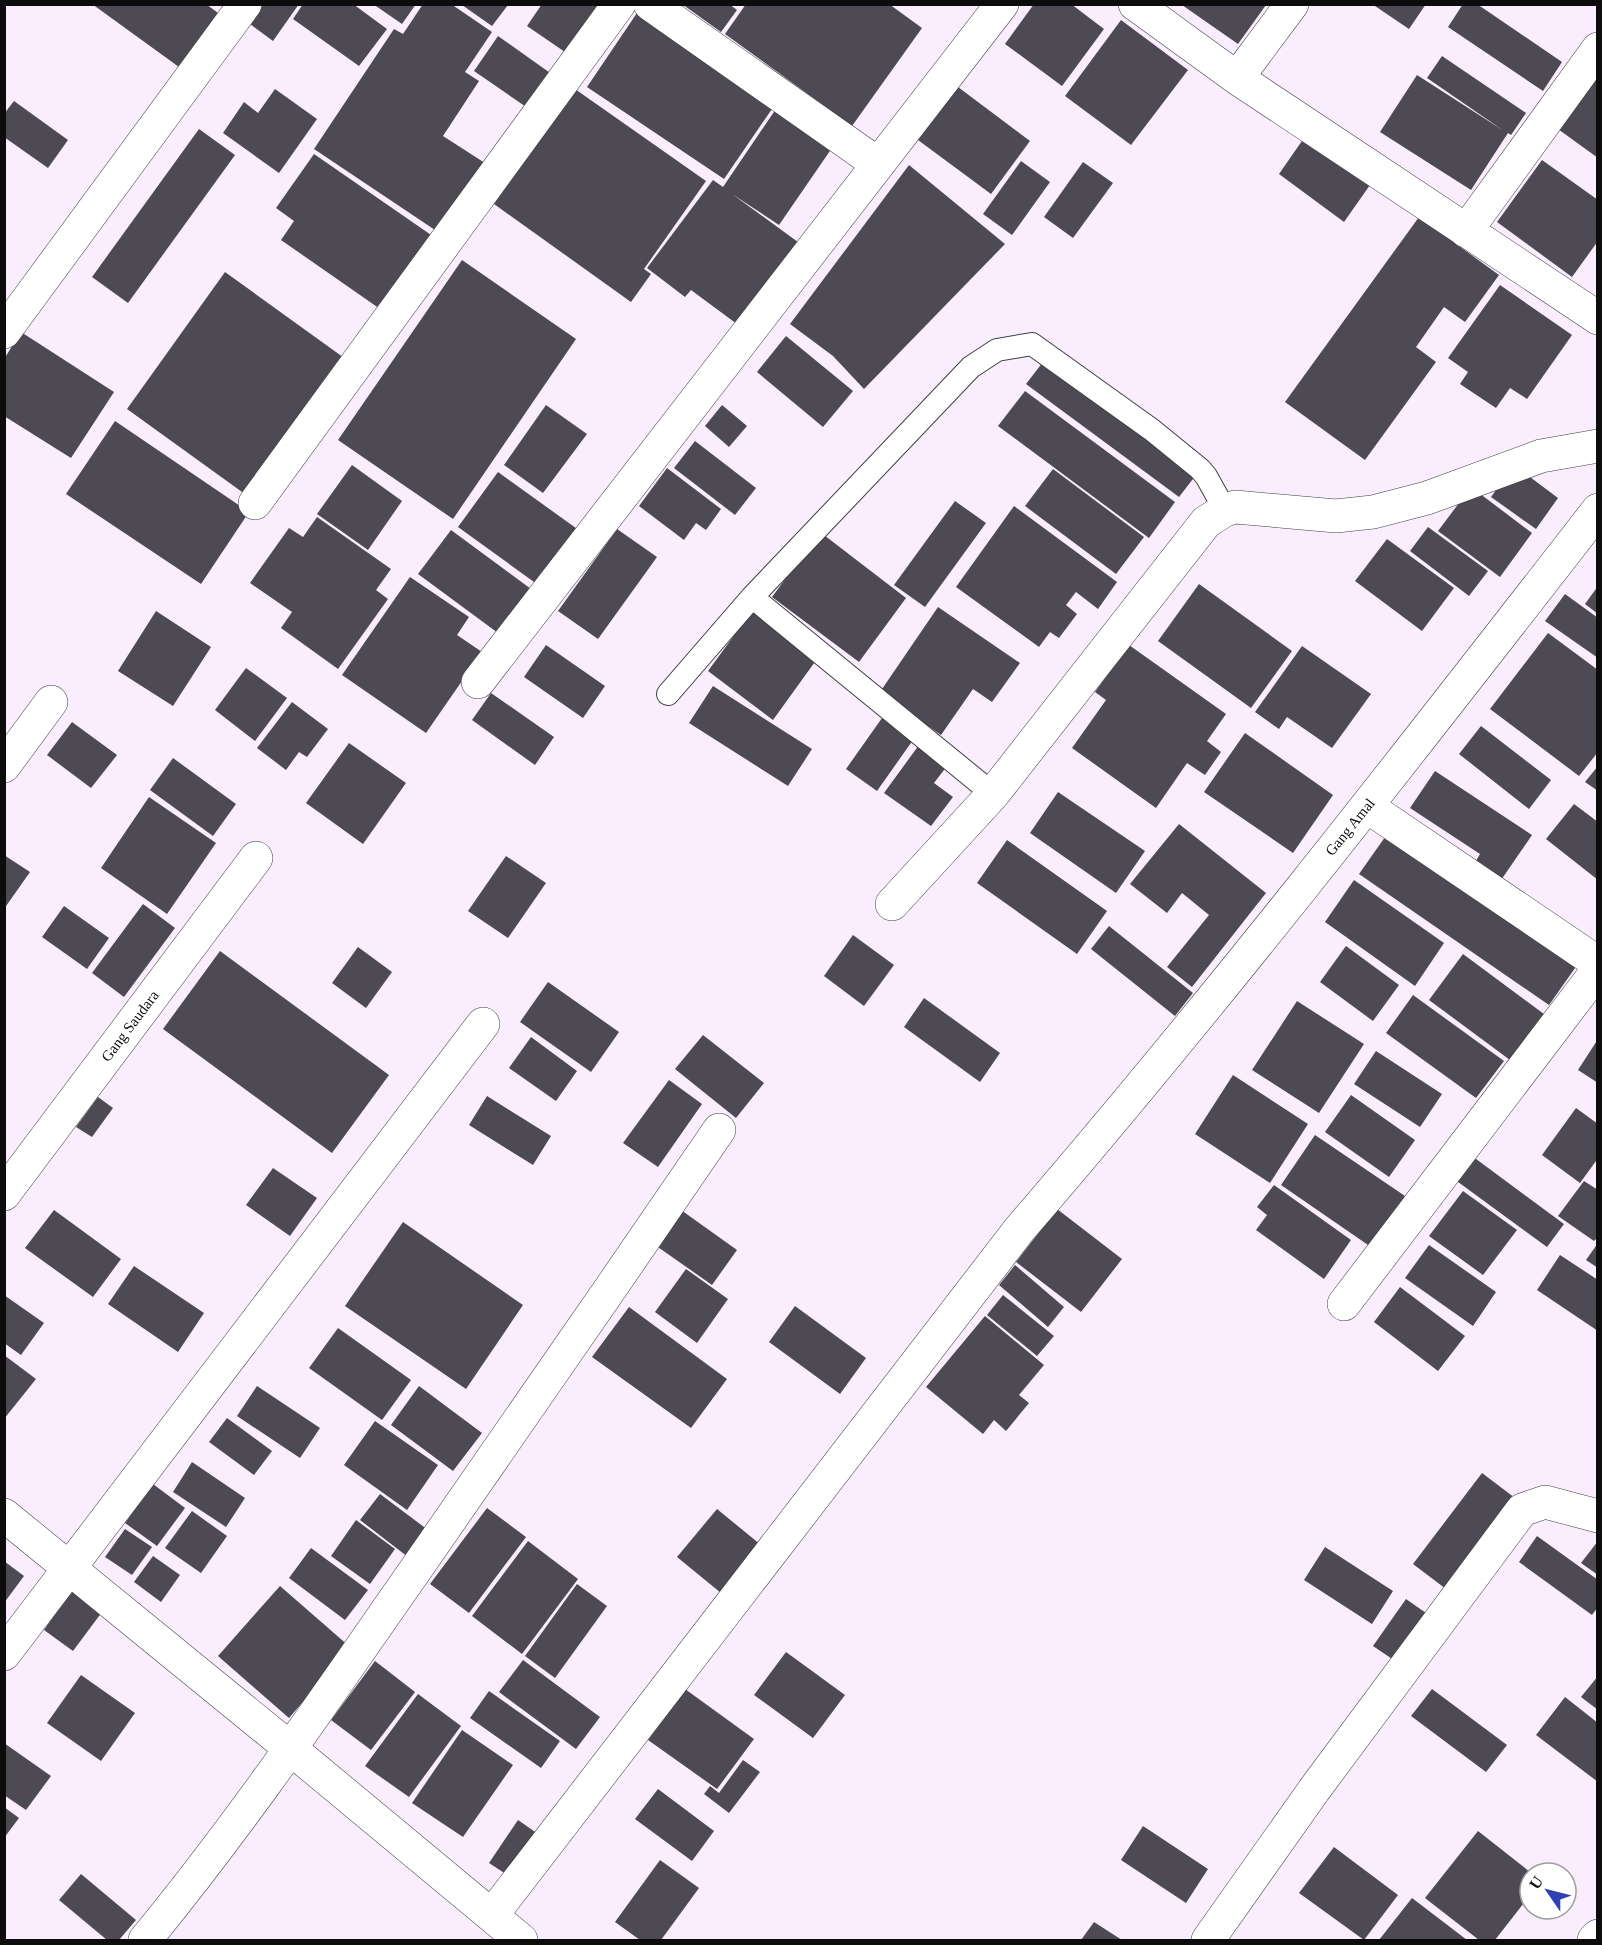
<svg xmlns="http://www.w3.org/2000/svg" width="1602" height="1945" font-family="'Times New Roman',serif">
  <style>
    .building { fill: #4d4a54 }
    .lines { fill: none; stroke-linecap: round; stroke-linejoin: round }
    .lane-casing { stroke: #3f3f3f; stroke-width: 24 }
    .street-casing { stroke: #3f3f3f; stroke-width: 34 }
    .lane { stroke: #fff; stroke-width: 22 }
    .street { stroke: #fff; stroke-width: 33 }
    .labels { text-anchor: middle; stroke-width: 6; stroke-linejoin: round; paint-order: stroke }
    .street-label { font-size: 15px; fill: #0c0c0c; stroke: #fff }
  </style>
  <rect width="100%" height="100%" fill="#f9edfe"/>
  <path class="building" d="M92 4H206L218 13 179 67Z
    M258 4H299L273 41 246 21Z
    M303 4H353L387 29 359 66 293 19Z
    M373 4H416L402 24Z
    M423 4H451L492 32 465 72 479 81 443 136 488 165 441 234 314 149 394 29 403 34Z
    M542 4H599L565 52 527 26Z
    M682 4H729L737 10 721 32Z
    M746 4H889L922 28 852 126 725 34Z
    M1034 4H1071L1104 29 1062 86 1005 44Z
    M1372 4H1426L1409 29Z
    M1463 4H1477L1562 62 1543 91 1448 27Z
    M462 5H508L492 26Z
    M1182 5H1266L1238 44Z
    M637 13 774 106 724 179 587 87Z
    M1121 20 1188 70 1131 145 1065 96Z
    M498 36 553 75 529 109 474 71Z
    M1442 56 1526 113 1511 135 1508 133 1471 190 1380 132 1417 75 1504 131 1427 78Z
    M1598 74V158L1558 129Z
    M958 87 1030 141 991 194 918 140Z
    M275 89 317 119 279 173 223 133 244 102 258 113Z
    M575 89 706 181 644 269 651 274 631 302 494 204Z
    M14 101 68 140 48 168 4 137V114Z
    M778 106 834 145 779 225 732 194 802 245 741 327 691 290 685 297 647 268 713 180 723 187Z
    M199 129 235 155 128 303 92 277Z
    M1304 138 1370 185 1344 222 1279 174Z
    M314 154 434 237 383 311 281 240 294 221 276 208Z
    M1542 160 1598 200V241L1572 277 1497 222Z
    M1021 161 1050 182 1012 235 983 214Z
    M1083 162 1113 183 1073 238 1044 217Z
    M909 165 1005 244 864 389 833 356 790 324Z
    M1419 217 1499 275 1465 322 1444 307 1416 347 1436 362 1365 460 1285 402Z
    M462 260 576 339 453 519 338 440Z
    M225 272 347 360 249 497 127 409Z
    M1500 285 1572 335 1527 399 1510 388 1496 408 1460 384 1468 372 1448 358Z
    M21 332 114 392 71 458 4 416V359Z
    M786 336 853 391 823 427 757 372Z
    M1043 362 1196 475 1179 497 1026 384Z
    M1025 391 1175 502 1149 538 998 426Z
    M546 405 587 434 543 493 504 465Z
    M722 405 747 426 729 447 705 426Z
    M115 421 249 512 201 584 66 494Z
    M695 441 756 488 735 515 674 468Z
    M352 465 402 501 368 550 317 514Z
    M1514 465 1558 498 1536 529 1491 497Z
    M667 468 721 509 706 530 696 523 684 540 639 506Z
    M1053 469 1144 537 1116 574 1025 506Z
    M498 472 580 531 541 587 458 527Z
    M1471 487 1532 533 1500 577 1438 531Z
    M955 501 986 523 925 607 894 585Z
    M1014 506 1117 582 1098 609 1076 592 1066 605 1077 614 1059 638 1050 632 1039 647 956 587Z
    M317 517 391 569 376 590 388 599 338 669 281 628 292 612 250 583 289 528 303 537Z
    M1428 527 1488 571 1469 596 1410 551Z
    M617 529 657 557 598 639 558 611Z
    M451 530 531 589 498 633 418 574Z
    M820 532 906 598 859 662 772 597Z
    M1387 539 1454 588 1422 631 1355 581Z
    M410 577 469 617 457 635 482 652 426 733 342 675Z
    M1199 584 1292 651 1251 708 1158 641Z
    M1598 586V614L1585 604Z
    M1565 594 1598 618V658L1545 621Z
    M938 607 1020 663 992 702 973 689 941 735 880 692Z
    M156 611 211 647 173 706 118 671Z
    M752 611 817 659 773 720 708 671Z
    M1548 633 1598 670V752L1579 776 1490 709Z
    M546 645 605 686 583 718 524 677Z
    M1129 645 1226 714 1207 741 1221 752 1205 775 1187 763 1156 808 1072 748 1106 700 1095 692Z
    M1302 646 1371 694 1332 748 1287 717 1279 729 1255 712Z
    M246 668 287 698 255 741 215 710Z
    M713 686 812 749 788 786 689 723Z
    M491 693 554 737 535 765 472 720Z
    M292 702 328 729 307 757 299 752 286 770 257 748Z
    M882 718 913 740 877 791 846 769Z
    M72 722 117 755 91 788 47 755Z
    M1481 726 1551 780 1529 809 1459 754Z
    M1245 733 1333 795 1293 853 1204 792Z
    M349 743 406 783 363 844 306 803Z
    M919 745 947 766 934 783 953 797 931 826 884 793Z
    M173 758 236 804 213 836 150 790Z
    M1598 766V791L1585 782Z
    M1435 771 1532 835 1499 883 1473 866 1480 854 1410 808Z
    M1058 792 1145 851 1116 893 1030 833Z
    M149 797 216 843 167 914 101 868Z
    M1574 804 1598 822V880L1546 839Z
    M1179 824 1266 893 1192 987 1167 967 1209 915 1182 893 1167 913 1130 884Z
    M1390 830 1580 961 1549 1005 1359 874Z
    M1007 840 1107 911 1077 954 977 883Z
    M4 855 30 872 4 909Z
    M506 856 546 883 508 938 468 911Z
    M1354 880 1444 943 1415 986 1325 922Z
    M143 904 175 928 124 997 92 973Z
    M64 906 109 938 87 969 42 937Z
    M1109 926 1193 993 1175 1016 1091 949Z
    M853 935 894 965 864 1006 824 976Z
    M1346 946 1399 985 1373 1021 1320 982Z
    M358 947 392 972 366 1008 332 983Z
    M220 951 389 1075 332 1153 163 1029Z
    M1463 954 1544 1014 1510 1060 1429 1000Z
    M548 982 619 1032 591 1072 520 1022Z
    M1413 995 1504 1061 1476 1098 1386 1033Z
    M924 998 1000 1053 980 1082 904 1027Z
    M1297 1001 1364 1044 1319 1113 1252 1070Z
    M703 1035 764 1083 736 1118 675 1069Z
    M531 1037 577 1071 556 1101 509 1068Z
    M1598 1039V1083L1578 1070Z
    M1376 1051 1442 1094 1420 1127 1354 1084Z
    M1233 1075 1308 1124 1270 1183 1195 1134Z
    M669 1080 702 1104 658 1167 623 1143Z
    M1351 1095 1415 1140 1389 1177 1325 1132Z
    M487 1096 551 1136 533 1165 469 1125Z
    M98 1097 113 1108 92 1137 76 1127Z
    M1576 1108 1598 1124V1162L1596 1161 1580 1183 1542 1155Z
    M1315 1135 1405 1196 1371 1247 1281 1185Z
    M1472 1156 1564 1224 1547 1247 1454 1179Z
    M273 1168 317 1198 290 1236 246 1205Z
    M1584 1181 1598 1190V1237L1594 1241 1558 1216Z
    M1274 1185 1351 1240 1324 1279 1256 1230 1267 1215 1257 1207Z
    M1463 1191 1517 1230 1483 1275 1429 1236Z
    M1057 1209 1122 1259 1081 1312 1016 1262Z
    M54 1210 121 1259 93 1297 25 1248Z
    M681 1210 737 1250 712 1285 655 1245Z
    M403 1222 523 1305 466 1389 345 1306Z
    M1598 1243V1268L1586 1260Z
    M1429 1245 1496 1292 1473 1326 1405 1278Z
    M1560 1255 1598 1280V1331L1537 1290Z
    M1015 1265 1064 1307 1048 1327 999 1285Z
    M134 1266 204 1313 178 1352 108 1304Z
    M686 1269 728 1299 697 1343 655 1312Z
    M1400 1287 1465 1336 1438 1371 1374 1322Z
    M4 1295 44 1323 21 1355 4 1343Z
    M1003 1295 1054 1336 1037 1356 987 1315Z
    M795 1306 866 1358 840 1394 769 1342Z
    M629 1307 727 1379 691 1428 592 1357Z
    M985 1316 1044 1365 1019 1395 1029 1403 1006 1431 994 1420 983 1434 926 1387Z
    M338 1328 411 1380 382 1420 309 1368Z
    M4 1355 36 1379 4 1419Z
    M257 1386 320 1428 300 1458 237 1416Z
    M419 1386 482 1433 453 1471 391 1425Z
    M227 1418 272 1451 254 1475 209 1442Z
    M375 1421 438 1465 407 1510 344 1465Z
    M192 1462 245 1498 226 1527 173 1492Z
    M1482 1473 1519 1501 1450 1592 1413 1564Z
    M153 1484 185 1508 157 1546 125 1523Z
    M380 1494 428 1530 408 1557 360 1520Z
    M487 1508 526 1537 469 1613 430 1584Z
    M717 1509 761 1545 721 1593 677 1557Z
    M192 1511 227 1536 201 1573 165 1548Z
    M356 1520 395 1549 370 1584 331 1556Z
    M125 1529 152 1547 132 1575 105 1557Z
    M1537 1536 1598 1580V1607L1592 1615 1519 1562Z
    M528 1541 578 1579 522 1654 472 1616Z
    M1598 1541V1575L1581 1563Z
    M1325 1547 1393 1591 1372 1624 1304 1580Z
    M311 1548 368 1590 345 1620 289 1578Z
    M153 1556 180 1575 161 1602 134 1582Z
    M4 1561 24 1576 4 1603Z
    M577 1584 607 1606 555 1678 525 1656Z
    M280 1586 350 1647 289 1718 218 1656Z
    M72 1590 102 1612 73 1651 44 1630Z
    M1406 1599 1436 1620 1404 1667 1373 1646Z
    M786 1652 845 1695 813 1738 754 1695Z
    M523 1660 600 1717 576 1749 499 1692Z
    M375 1661 415 1692 371 1750 331 1720Z
    M81 1675 135 1713 101 1761 47 1723Z
    M1598 1676V1710L1581 1697Z
    M685 1689 754 1739 717 1789 648 1740Z
    M1432 1689 1507 1745 1486 1772 1411 1716Z
    M489 1691 560 1741 541 1768 470 1718Z
    M418 1694 461 1726 409 1797 365 1766Z
    M1565 1697 1598 1723V1782L1536 1735Z
    M462 1730 513 1765 463 1837 412 1803Z
    M4 1743 51 1776 26 1810 4 1795Z
    M743 1760 760 1772 729 1813 704 1794 710 1786 719 1793Z
    M658 1789 714 1831 692 1861 635 1819Z
    M4 1807 19 1818 4 1838Z
    M518 1820 541 1836 512 1878 489 1863Z
    M1143 1826 1208 1869 1186 1903 1121 1860Z
    M1478 1831 1530 1872V1895L1495 1940H1479L1425 1898Z
    M1334 1847 1398 1895 1364 1940 1299 1893Z
    M660 1860 699 1888 661 1940H640L615 1922Z
    M81 1874 136 1920 119 1940H107L59 1900Z
    M1412 1898 1467 1940H1379Z
    M1094 1922 1122 1940H1081Z"/>
  <g class="lines">
    <g class="lane-casing">
      <path id="lane" d="M752 597 993 794
        M668 694 752 597 971 367 997 350 1032 344 1152 430 1200 469 1206 476 1225 510"/>
    </g>
    <g class="street-casing">
      <path id="street" d="M650 4 878 164
        M1135 4 1237 78 1598 318
        M1237 78 1292 4
        M1466 231 1598 49
        M4 332 245 4
        M255 503 619 4
        M478 682 1002 4
        M4 766 51 702
        M1368 807 1598 963
        M892 904 993 794 1206 522 1225 510 1235 507 1336 516 1373 512 1427 498 1541 456 1598 446
        M4 1194 256 858
        M1344 1304 1598 970
        M4 1515 291 1749 521 1940
        M4 1654 483 1024
        M492 1915 1019 1230C1220 997 1409 753 1598 510
        M145 1940C242 1822 328 1695 416 1569 517 1423 619 1277 719 1130
        M1208 1940 1314 1790 1522 1510 1545 1502 1598 1516
        M1594 1940 1598 1936"/>
    </g>
    <use href="#lane" class="lane"/>
    <use href="#street" class="street"/>
  </g>
  <g class="labels">
    <g class="street-label">
      <text transform="translate(1350 827) rotate(-51)" y="5">Gang Amal</text>
      <text transform="translate(130 1026) rotate(-53)" y="5">Gang Saudara</text>
    </g>
  </g>
  <rect width="1602" height="1945" fill="none" stroke="#0c0c0c" stroke-width="12"/>
  <g transform="translate(1548 1891) rotate(305)"><circle r="28" fill="#ffffff" stroke="#9e9e9e" stroke-width="1.5"/>
  <path d="M0-4.5L10 22L0 15L-10 22Z" fill="#2f40b2"/>
  <text y="-9" font-size="16" font-weight="bold" text-anchor="middle" fill="#0c0c0c">U</text>
  </g>
</svg>
